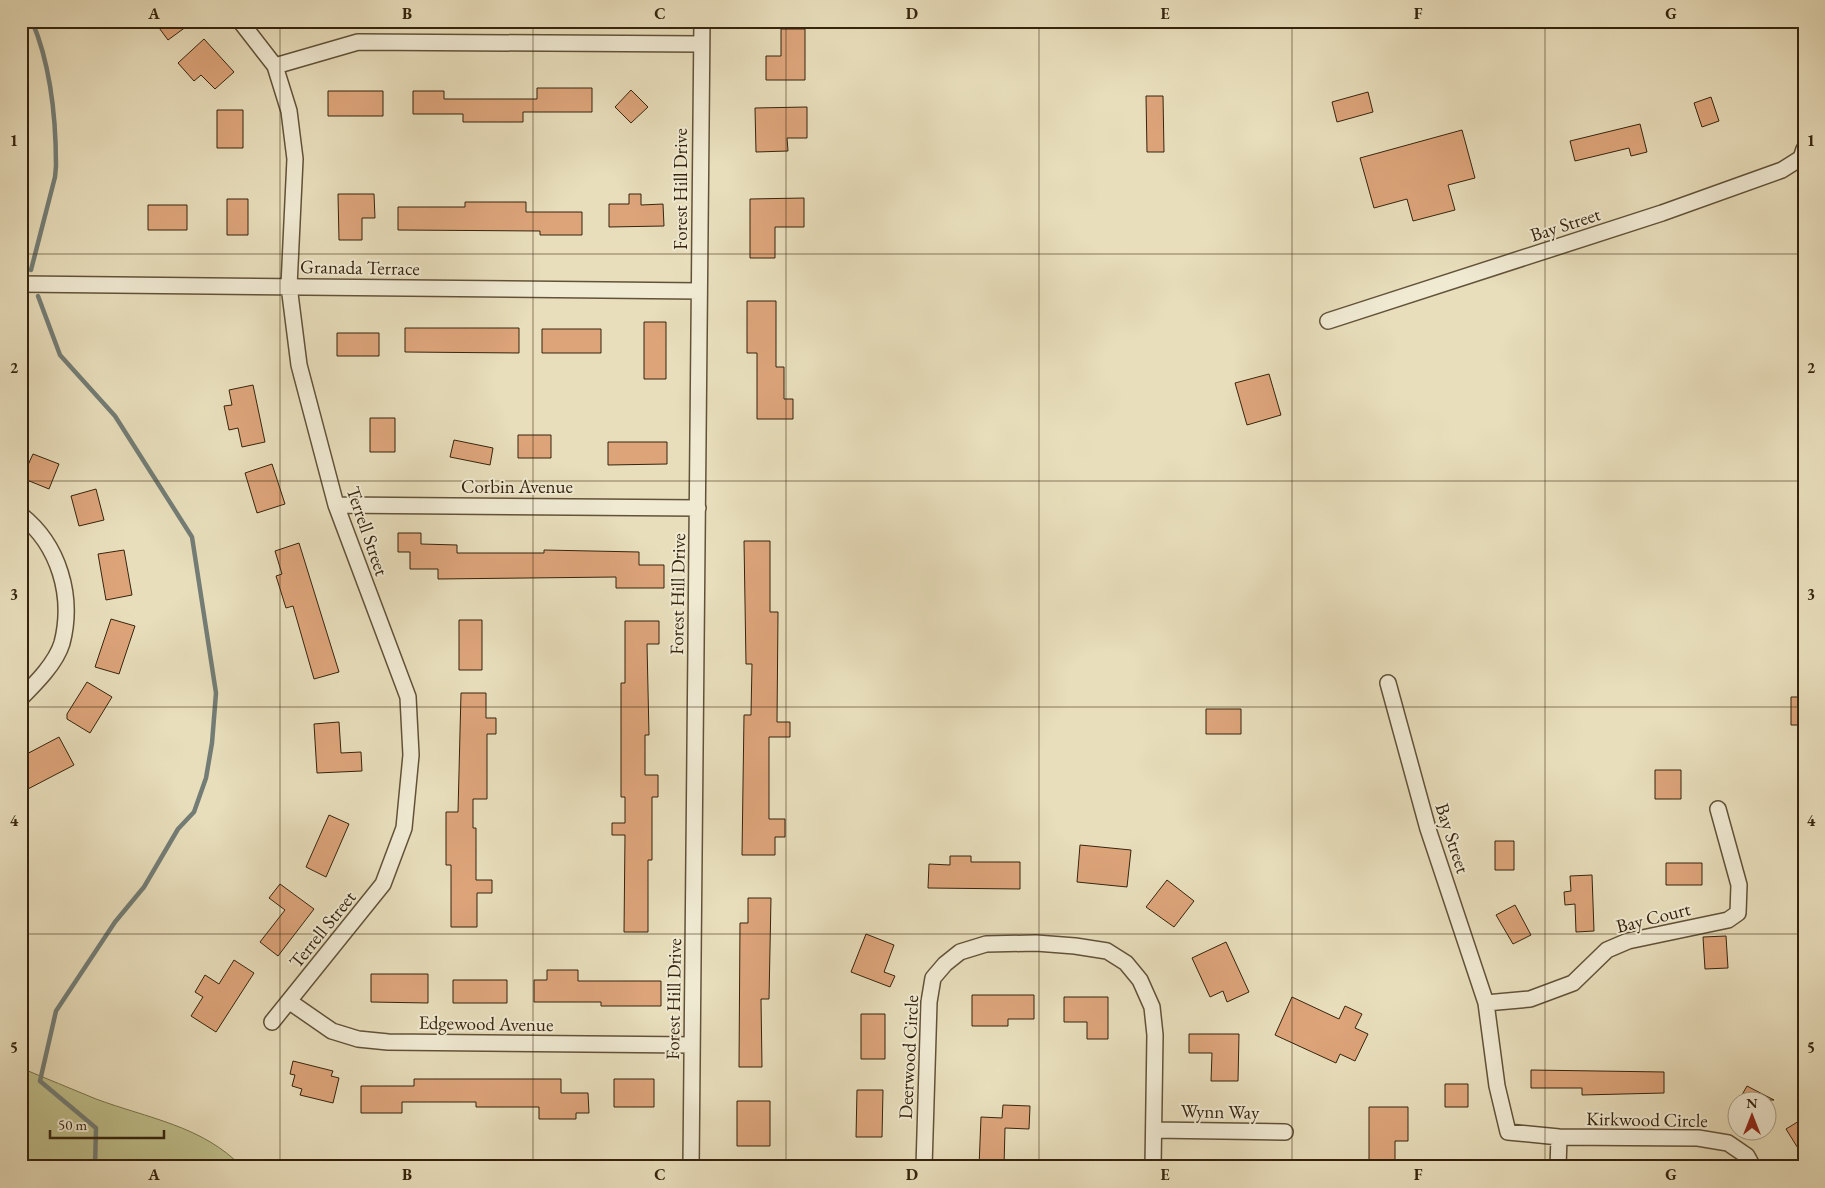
<svg xmlns="http://www.w3.org/2000/svg" width="1825" height="1188" font-family="'EB Garamond',serif">
  <style>
    .green { fill: #bebf8b; stroke: #7a724c }
    .lines { fill: none; stroke-linecap: round; stroke-linejoin: round }
    .stream { stroke: #737d76; stroke-width: 4.5 }
    .building { fill: #dda47a; stroke: #36240e }
    .minor-casing { stroke: #625239; stroke-width: 18 }
    .minor { stroke: #f0ead3; stroke-width: 15 }
    .grid { fill: none; stroke: #36240e; stroke-width: 1; stroke-opacity: 0.55 }
    .labels { text-anchor: middle; stroke-width: 4; stroke-linejoin: round; paint-order: stroke }
    .street-label { font-size: 19px; fill: #36240e; stroke: #f0ead3 }
    .neatline { fill: none; stroke: #36240e; stroke-width: 2 }
    .grid-label { font-size: 16px; text-anchor: middle; font-weight: bold; fill: #36240e }
  </style>
  <rect width="100%" height="100%" fill="#e8debb"/>
  <filter id="stains"><feTurbulence type="fractalNoise" baseFrequency=".004" numOctaves="4"/><feColorMatrix values="0 0 0 0 .2 0 0 0 0 .09 0 0 0 0 .02 0 0 0 .5 -.17"/></filter>
  <radialGradient id="worn" r=".72"><stop offset=".6" stop-color="#630" stop-opacity="0"/><stop offset="1" stop-color="#630" stop-opacity=".3"/></radialGradient>
  <path class="green" d="M21 1068C46 1078 71 1089 96 1099 147 1118 203 1126 242 1167H21Z"/>
  <g class="lines">
    <path class="stream" d="M31 270 55 177 56 166C56 117 51 66 32 21
      M38 296 60 355 115 416 192 537 216 693 212 743 206 778 194 812 178 829 144 887 115 922 56 1011 40 1081 96 1128 95 1167"/>
  </g>
  <path class="building" d="M154 21H194L168 40Z
    M781 29H805V80H766V56H781Z
    M204 39 234 72 215 89 201 75 194 81 178 63Z
    M537 88H592V112H523V122H463V114H413V91H444V99H537Z
    M631 90 648 107 631 123 615 107Z
    M328 91H383V116H328Z
    M1368 92 1373 112 1337 122 1332 102Z
    M1146 96H1163L1164 152H1147Z
    M1711 97 1719 121 1702 127 1694 103Z
    M807 107V138H787L788 151 756 152 755 108Z
    M217 110H243V148H217Z
    M1640 124 1647 152 1631 156 1629 148 1575 161 1570 141Z
    M1462 130 1475 178 1448 185 1455 210 1413 221 1407 199 1374 208 1360 158Z
    M338 194H374L375 218H362V240H339Z
    M629 194H641V205L663 204 664 226 609 227V204H629Z
    M804 198V227H775V258H750V199Z
    M227 199H248V235H227Z
    M465 202H526V212H582V235H540V231L398 230V207H465Z
    M148 205H187V230H148Z
    M747 301H776V367H784V399H793V419H757V353H747Z
    M644 322H666V379H644Z
    M405 328H519V353L405 352Z
    M542 329H601V353H542Z
    M337 333H379V356H337Z
    M1269 374 1281 415 1247 425 1235 383Z
    M253 385 265 442 242 447 238 428 229 430 224 406 232 405 229 390Z
    M370 418H395V452H370Z
    M518 435H551V458H518Z
    M454 440 493 448 490 465 450 457Z
    M608 442H667V464L608 465Z
    M33 454 59 464 49 489 22 478Z
    M272 464 285 504 257 513 245 473Z
    M96 489 104 520 79 526 71 496Z
    M398 533H421V544L457 545V553H544V550L639 552V565H664V588H616V577L438 579V569H410V552H398Z
    M744 541H770V612H778L777 722H790V737H769V819H785V837H775V855H742L744 715H751L752 664H746Z
    M299 543 339 672 314 679 293 606 286 608 276 576 282 574 275 551Z
    M124 550 132 595 106 600 98 554Z
    M111 619 135 626 119 674 95 667Z
    M459 620H482V670H459Z
    M625 621H659V644H647L649 735H645V775H658V797H652V860H648V932H624L625 835H612V823H625V797H621V683H625Z
    M87 682 112 697 90 733 67 719V714Z
    M461 693H486V718H496V734H487V799H473V828H476V880H492V893H477V927H451V865H446V812H458Z
    M1791 697H1804V725H1791Z
    M1206 709H1241V734H1206Z
    M339 722 341 753 361 752 362 771 317 773 314 724Z
    M59 737 74 765 26 790 21 780V757Z
    M1655 770H1681V799H1655Z
    M329 815 349 824 326 877 306 867Z
    M1495 841H1514V870H1495Z
    M1080 845 1131 850 1127 887 1077 882Z
    M950 856H971V862H1020V889L928 888 929 864 950 865Z
    M1666 863H1702V885H1666Z
    M1592 875 1594 931 1576 932 1575 904 1565 905 1564 892 1571 891 1570 876Z
    M1167 880 1194 901 1174 927 1146 907Z
    M280 884 314 909 278 956 260 942 285 910 269 898Z
    M748 898H771L769 999H761L762 1067H739L740 923H748Z
    M1515 905 1531 935 1513 944 1496 915Z
    M866 934 894 945 884 972 895 976 890 987 851 972Z
    M1726 936 1728 968 1705 969 1703 937Z
    M1226 942 1249 992 1227 1002 1223 991 1210 997 1192 958Z
    M234 960 254 973 216 1032 191 1016 203 997 195 992 205 975 219 984Z
    M547 970H578V981H661V1006H601V1002H534V980H547Z
    M371 974H428V1003L371 1002Z
    M453 980H507V1003H453Z
    M972 995H1034V1019H1008V1026H972Z
    M1064 997H1108V1039H1087V1022H1064Z
    M1292 997 1339 1019 1345 1006 1362 1014 1355 1028 1368 1034 1355 1061 1340 1054 1336 1063 1275 1035Z
    M861 1014H885V1059H861Z
    M1189 1034H1239L1238 1081H1211L1212 1053H1189Z
    M293 1061 333 1071 331 1076 339 1078 333 1103 300 1095 302 1089 292 1086 295 1075 290 1074Z
    M1531 1070 1664 1072V1093L1582 1095V1088H1531Z
    M414 1079H561V1093H588L589 1113H576V1119H539V1107H476V1102H402V1113H361V1086H414Z
    M614 1079H654V1107H614Z
    M1445 1084H1468V1107H1445Z
    M1747 1086 1774 1100H1739Z
    M857 1090H883L882 1137H856Z
    M737 1101H770V1146H737Z
    M1003 1105 1030 1106 1029 1129 1005 1128 1004 1167H979L981 1117 1002 1118Z
    M1369 1107H1408V1141H1395V1167H1369Z
    M1804 1118V1158L1786 1129Z"/>
  <g class="lines">
    <g class="minor-casing">
      <path id="minor" d="M240 21 275 66 289 111 295 159 289 286 299 365 336 505 408 697 411 755 404 828 383 884 272 1022
        M275 66 358 42 701 44
        M21 284 699 291
        M1328 321 1662 213 1782 170 1801 158 1804 149
        M336 505 698 508
        M21 515C59 545 74 596 62 643 56 663 36 683 21 698
        M1388 683 1428 829 1486 1003 1497 1086 1508 1132 1559 1137 1698 1138 1728 1143 1747 1156 1753 1167
        M290 1002 332 1031 358 1039 388 1042 692 1045
        M1486 1003 1530 999 1573 983 1607 950 1628 941 1728 920 1738 913 1739 885 1718 809
        M1154 1130 1285 1132
        M691 1167 702 21
        M924 1167 929 1002 933 978 945 964 960 952 986 944 1036 943 1075 946 1107 951 1126 963 1140 980 1152 1007 1155 1035 1153 1167
        M1558 1167 1559 1137"/>
    </g>
    <use href="#minor" class="minor"/>
  </g>
  <path class="grid" d="M280 21V1167M533 21V1167M786 21V1167M1039 21V1167M1292 21V1167M1545 21V1167M21 254H1804M21 481H1804M21 707H1804M21 934H1804"/>
  <g class="labels">
    <g class="street-label">
      <text transform="translate(680 189) rotate(-90)" y="7">Forest Hill Drive</text>
      <text transform="translate(1565 224) rotate(-18)" y="7">Bay Street</text>
      <text transform="translate(360 267) rotate(1)" y="7">Granada Terrace</text>
      <text x="517" y="493">Corbin Avenue</text>
      <text transform="translate(368 531) rotate(71)" y="7">Terrell Street</text>
      <text transform="translate(677 594) rotate(-89)" y="7">Forest Hill Drive</text>
      <text transform="translate(1453 838) rotate(72)" y="7">Bay Street</text>
      <text transform="translate(1653 917) rotate(-14)" y="7">Bay Court</text>
      <text transform="translate(322 929) rotate(-51)" y="7">Terrell Street</text>
      <text transform="translate(673 999) rotate(-89)" y="7">Forest Hill Drive</text>
      <text transform="translate(486 1023) rotate(1)" y="7">Edgewood Avenue</text>
      <text transform="translate(908 1057) rotate(-87)" y="7">Deerwood Circle</text>
      <text transform="translate(1220 1111) rotate(1)" y="7">Wynn Way</text>
      <text transform="translate(1647 1119) rotate(1)" y="7">Kirkwood Circle</text>
    </g>
  </g>
  <rect width="1825" height="1188" fill="none" stroke="#e8debb" stroke-width="55"/>
  <g transform="translate(1752 1116)"><circle r="24" fill="#f0ead3" stroke="#a69b84"/>
  <path d="M0-4L9 19L0 12L-9 19Z" fill="#8f2418"/>
  <text y="-8" font-size="14" font-weight="bold" text-anchor="middle" fill="#36240e">N</text>
  </g>
  <path d="M50 1130v8h114v-8" fill="none" stroke="#36240e" stroke-width="2.5"/>
  <text x="58" y="1130" font-size="15" fill="#36240e" stroke="#f0ead3" stroke-width="4" paint-order="stroke">50 m</text>
  <rect x="28" y="28" width="1770" height="1132" class="neatline"/>
  <g class="grid-label">
    <text x="154" y="19">A</text>
    <text x="407" y="19">B</text>
    <text x="660" y="19">C</text>
    <text x="912" y="19">D</text>
    <text x="1165" y="19">E</text>
    <text x="1418" y="19">F</text>
    <text x="1671" y="19">G</text>
    <text x="14" y="146">1</text>
    <text x="1811" y="146">1</text>
    <text x="14" y="373">2</text>
    <text x="1811" y="373">2</text>
    <text x="14" y="600">3</text>
    <text x="1811" y="600">3</text>
    <text x="14" y="826">4</text>
    <text x="1811" y="826">4</text>
    <text x="14" y="1053">5</text>
    <text x="1811" y="1053">5</text>
    <text x="154" y="1180">A</text>
    <text x="407" y="1180">B</text>
    <text x="660" y="1180">C</text>
    <text x="912" y="1180">D</text>
    <text x="1165" y="1180">E</text>
    <text x="1418" y="1180">F</text>
    <text x="1671" y="1180">G</text>
  </g>
  <rect width="100%" height="100%" filter="url(#stains)"/>
  <rect width="100%" height="100%" fill="url(#worn)"/>
</svg>
